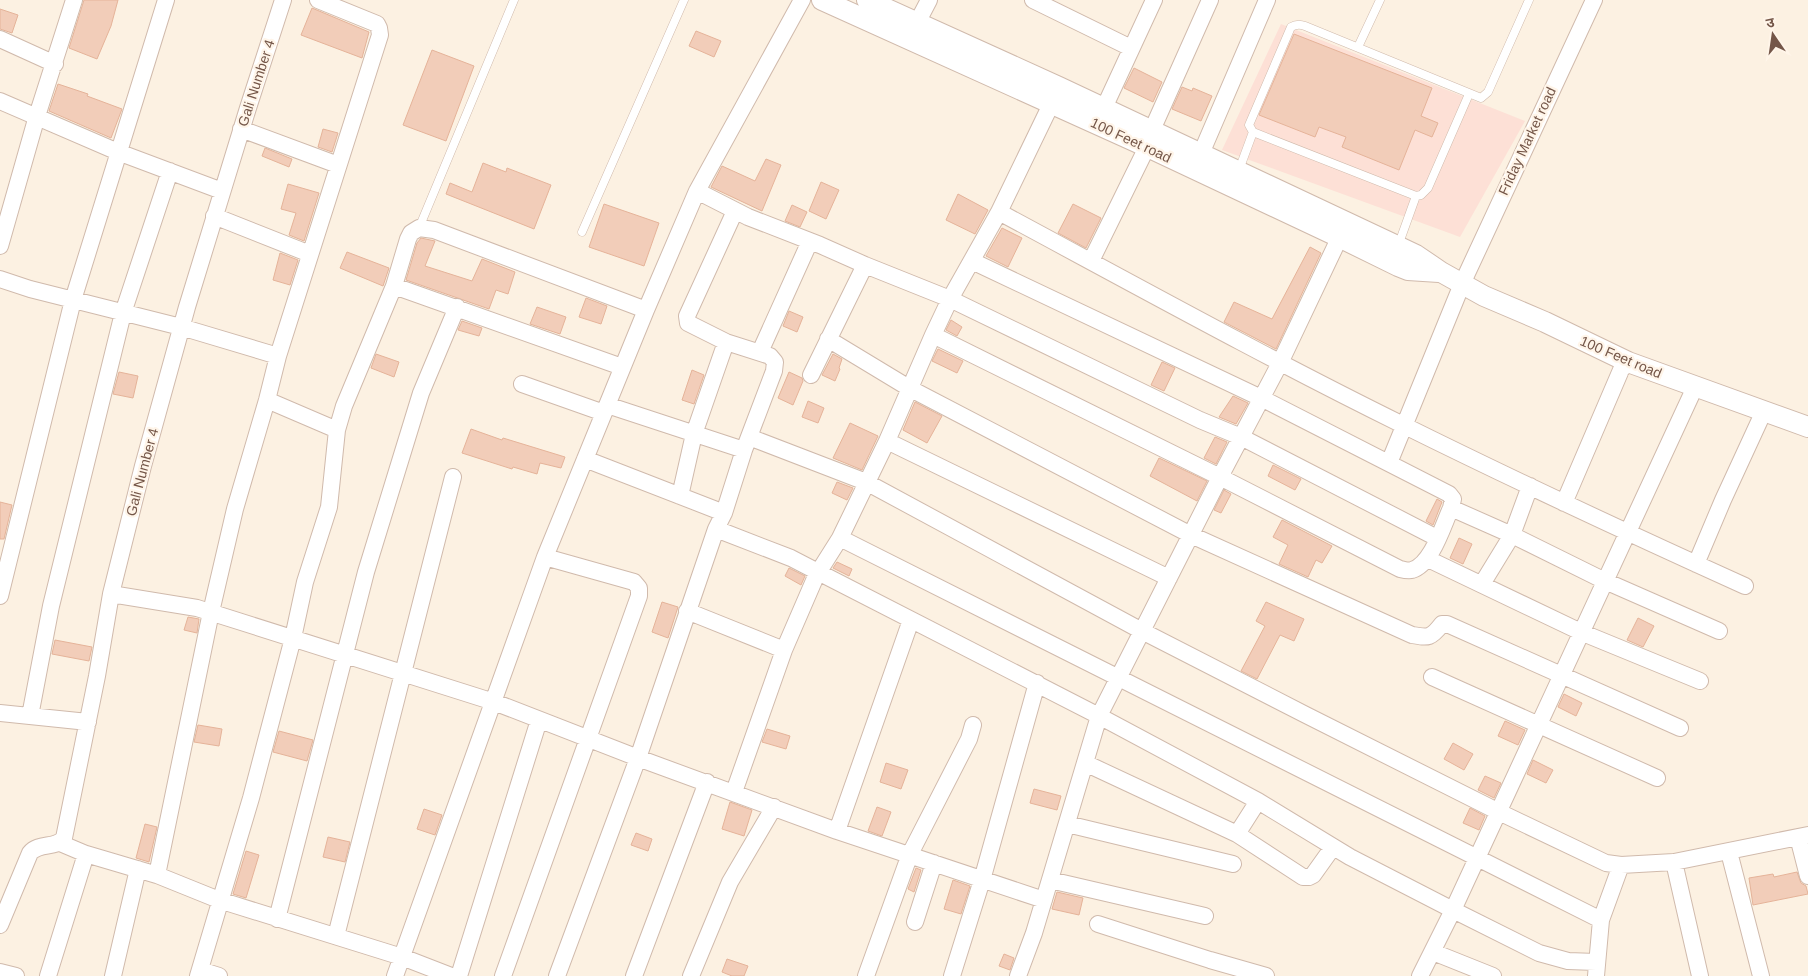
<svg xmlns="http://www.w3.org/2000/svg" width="1808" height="976" font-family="Arial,'Noto Sans Devanagari',sans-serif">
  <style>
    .commercial { fill: #fde0d6 }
    .building { fill: #f2cdb9; stroke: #e5b399 }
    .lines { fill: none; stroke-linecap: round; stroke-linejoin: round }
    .service-casing { stroke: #d0baac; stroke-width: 9 }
    .minor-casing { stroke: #d0baac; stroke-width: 18 }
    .tertiary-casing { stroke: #d0baac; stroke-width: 22 }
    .service { stroke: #fff; stroke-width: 8 }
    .minor { stroke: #fff; stroke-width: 16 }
    .tertiary { stroke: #fff; stroke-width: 20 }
    .labels { text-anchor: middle; stroke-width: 4.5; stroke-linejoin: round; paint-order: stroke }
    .street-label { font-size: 14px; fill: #745648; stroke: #fff5e9 }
  </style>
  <rect width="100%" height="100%" fill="#fcf1e2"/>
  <path class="commercial" d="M1281 24 1525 121 1460 237 1222 150Z"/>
  <path class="building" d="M84 0H118L111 26 97 59 69 48Z
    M312 8 369 32 362 58 301 35Z
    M0 9 18 15 12 33 0 29Z
    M696 31 721 41 714 57 689 46Z
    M1294 34 1432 88 1421 116 1438 123 1432 137 1415 130 1399 170 1342 147 1346 137 1319 127 1315 137 1259 115Z
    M432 50 474 66 446 141 403 125Z
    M1134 68 1162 82 1153 102 1124 88Z
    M58 84 88 94 87 96 122 109 111 138 49 111Z
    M1182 87 1192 91 1193 88 1212 96 1201 121 1172 109Z
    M323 129 338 133 332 152 318 147Z
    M265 148 292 159 289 167 262 156Z
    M766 159 781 165 762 211 711 187 722 166 755 181Z
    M483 163 506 172 507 168 551 185 534 229 446 194 450 183 472 192Z
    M821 182 839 190 826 219 809 211Z
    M288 184 319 193 304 241 289 235 296 213 281 209Z
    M958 194 988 210 975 234 946 220Z
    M604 204 659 223 644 266 589 247Z
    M1073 204 1101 218 1086 248 1058 233Z
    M792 205 807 212 800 227 785 221Z
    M1002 228 1022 238 1008 267 986 256Z
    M421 238 435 241 425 266 472 281 482 259 515 272 508 294 496 290 489 309 406 280 417 243Z
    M1310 247 1321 253 1276 349 1224 322 1234 302 1272 319Z
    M347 252 389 268 383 286 340 268Z
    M280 253 298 260 290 285 273 280Z
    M586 298 607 306 601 324 579 317Z
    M537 307 566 317 560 334 530 324Z
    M789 311 803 317 797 332 783 326Z
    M951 320 962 327 957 336 946 330Z
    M462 321 482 328 479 336 458 330Z
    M938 349 963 361 957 373 932 361Z
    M376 354 399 362 394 377 371 368Z
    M833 354 842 359 839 368 840 369 835 381 822 375Z
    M1162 362 1175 368 1164 391 1151 385Z
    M692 370 704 375 694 404 682 400Z
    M119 372 138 376 133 398 113 394Z
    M789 372 802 378 803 381 793 405 778 398Z
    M1233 396 1248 403 1236 424 1219 417Z
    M808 401 824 408 818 423 802 417Z
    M915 402 942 416 927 443 903 430Z
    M850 423 878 436 862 470 833 458Z
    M471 429 502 440 503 438 565 457 561 468 540 463 537 474 513 467 512 469 462 453Z
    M1215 437 1227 442 1216 464 1204 458Z
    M1159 458 1207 481 1197 501 1150 476Z
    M1273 465 1301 479 1295 490 1268 476Z
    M837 482 853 488 847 500 832 493Z
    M1224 490 1231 494 1221 513 1214 510Z
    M1437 499 1442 502 1433 525 1426 521Z
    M0 502 12 505 4 539H0Z
    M1282 520 1332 546 1322 563 1316 560 1308 577 1279 564 1288 545 1273 537Z
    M1459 538 1472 544 1463 564 1450 558Z
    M837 562 852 569 849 576 833 568Z
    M789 568 805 576 801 585 785 576Z
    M662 602 678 607 668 638 652 632Z
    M1266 602 1304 619 1294 641 1280 635 1257 679 1241 671 1265 626 1256 621Z
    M188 617 199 619 197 633 184 630Z
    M1638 618 1654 626 1643 647 1627 640Z
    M55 640 92 647 89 661 52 654Z
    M1564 694 1582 703 1576 716 1558 707Z
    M1505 721 1525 730 1518 745 1498 736Z
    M198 725 222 729 219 746 194 742Z
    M767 729 790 736 786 749 762 742Z
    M279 731 313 740 307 761 273 752Z
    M1453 743 1473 754 1464 770 1444 759Z
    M1533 760 1553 770 1546 783 1527 774Z
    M886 763 908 770 901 789 880 782Z
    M1485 776 1501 783 1494 798 1478 790Z
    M1034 789 1061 796 1057 810 1030 803Z
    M730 802 752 810 744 836 722 829Z
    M877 807 891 812 882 836 868 831Z
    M1470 808 1485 816 1479 830 1463 823Z
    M424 809 442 815 435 835 417 829Z
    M145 824 157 827 149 862 136 858Z
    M636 833 652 839 648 851 631 845Z
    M328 837 350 842 345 862 323 857Z
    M246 851 259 855 246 898 233 894Z
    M916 868 921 870 914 892 908 889Z
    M1797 872 1801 883 1806 886 1808 894 1753 905 1749 878 1773 874 1774 877Z
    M953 880 970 886 961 914 944 909Z
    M1057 892 1083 898 1079 915 1052 909Z
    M1004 954 1014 958 1010 970 999 966Z
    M727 959 748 966 744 976H732L722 972Z"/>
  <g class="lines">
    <g class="service-casing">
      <path id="service" d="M1358 47 1380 0
        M1469 94 1428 188 1421 195 1416 196 1253 132 1249 125 1291 27C1296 24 1300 24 1305 26L1481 98 1488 92 1529 0
        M1239 170 1253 132
        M419 228 514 0
        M582 232 684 0
        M1398 246 1416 196"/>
    </g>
    <g class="minor-casing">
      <path id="minor" d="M1033 0 1131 48
        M917 23 929 0
        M0 39 55 64
        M0 101 118 152 222 191
        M1104 108 1154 0
        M241 129 338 165
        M1152 130 1210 0
        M1197 163 1267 0
        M697 191 748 217 820 245 865 265 950 299 1200 420 1241 437 1437 538
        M999 212C1133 284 1267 358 1403 425 1516 481 1630 534 1745 586
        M214 216 310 254
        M0 246 37 116 74 0
        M1091 261 1147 147
        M0 279 30 289 181 327 278 356
        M394 286 622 367
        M933 335 1220 477 1400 569C1404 570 1409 571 1412 570 1432 564 1443 525 1451 508L1453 499 1449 494 1261 398 972 261
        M828 339 909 388 1191 535 1412 635C1429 638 1431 638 1442 624H1447L1680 728
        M760 352 810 241
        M811 375 865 265
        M522 384 604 413
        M267 400 337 430
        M607 405 744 450
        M749 437 866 482 1142 631 1306 715 1499 812 1606 863 1621 865 1674 862 1808 835
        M887 441 1169 578
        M585 459 724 513 716 529 791 558 818 572 1099 716 1258 801 1350 857 1453 910 1539 953 1568 961 1596 962
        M1389 463 1462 284 1594 0
        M680 496 694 434 726 342
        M1564 503 1621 370 1628 362
        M1451 508 1512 535 1605 581 1719 631
        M724 513 744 450 774 371 775 362 770 356 726 342 688 323 687 316 735 211
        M840 538 1601 920
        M1428 559 1583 633 1700 681
        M1696 564 1723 500 1764 411
        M1482 584 1512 535 1530 486
        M111 594 197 608 494 702 638 758 837 831 1044 900
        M0 596 73 300 166 0
        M687 611 784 650
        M1432 677 1657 778
        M0 713 88 722
        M30 716 51 606 123 313 170 171
        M1085 763 1237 834 1303 877H1309L1313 875 1333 847
        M734 792 784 650 816 576 840 538 887 441 933 335 950 299 999 212 1056 94
        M1067 824 1233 864
        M837 831 911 620
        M1237 834 1258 801
        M1798 837 1808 876
        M60 843 86 854 157 875 219 900 402 957 451 976
        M1729 852 1761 976
        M1674 862 1700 976
        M157 875 211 612 235 509 267 400 278 356 380 35 379 28 377 24 318 0
        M1050 880 1205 916
        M277 919 366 572 421 393 457 307
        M915 922 934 863
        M1098 924 1210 960 1266 976
        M0 925 30 853C39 842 56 849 64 838L97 676 111 594 143 466 187 307 248 108 283 0
        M336 936 453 477
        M1433 952 1493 976
        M200 970 219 976
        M0 972 16 976
        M48 976 86 854
        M113 976 138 869
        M198 976 251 798 293 638 305 582 329 507 337 430 344 406 394 286 408 239 411 233 419 228 434 230 646 310
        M395 976 545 557 646 310 697 191 802 0
        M459 976 539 720
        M503 976 639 596V588L634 582 545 557
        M557 976 638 758 716 529
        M634 976 707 782
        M691 976 730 882 774 807
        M866 976 910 854 969 739 973 725
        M952 976 982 880 1037 683
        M1018 976 1034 933 1099 716 1220 477 1280 363 1345 226
        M1420 976 1453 910 1695 387
        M1596 976 1601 920 1621 865"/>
    </g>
    <g class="tertiary-casing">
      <path id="tertiary" d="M822 0 1154 150 1339 237 1398 266 1408 270 1439 272
        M867 0 1059 87 1397 246 1416 255 1441 272 1484 296 1545 322 1628 362 1808 427"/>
    </g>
    <use href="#service" class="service"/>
    <use href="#minor" class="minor"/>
    <use href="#tertiary" class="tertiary"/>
  </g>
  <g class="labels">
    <g class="street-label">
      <text transform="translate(256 83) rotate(-72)" y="5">Gali Number 4</text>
      <text transform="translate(1131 140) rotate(25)" y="5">100 Feet road</text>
      <text transform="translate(1527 141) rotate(-65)" y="5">Friday Market road</text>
      <text transform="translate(1621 357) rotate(23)" y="5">100 Feet road</text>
      <text transform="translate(142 472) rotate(-75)" y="5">Gali Number 4</text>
    </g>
  </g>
  <g transform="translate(1773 35) rotate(347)" stroke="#fff5e9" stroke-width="4" paint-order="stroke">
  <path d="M0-4L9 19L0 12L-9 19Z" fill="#745648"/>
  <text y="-8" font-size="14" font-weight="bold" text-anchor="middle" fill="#745648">उ</text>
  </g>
</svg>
